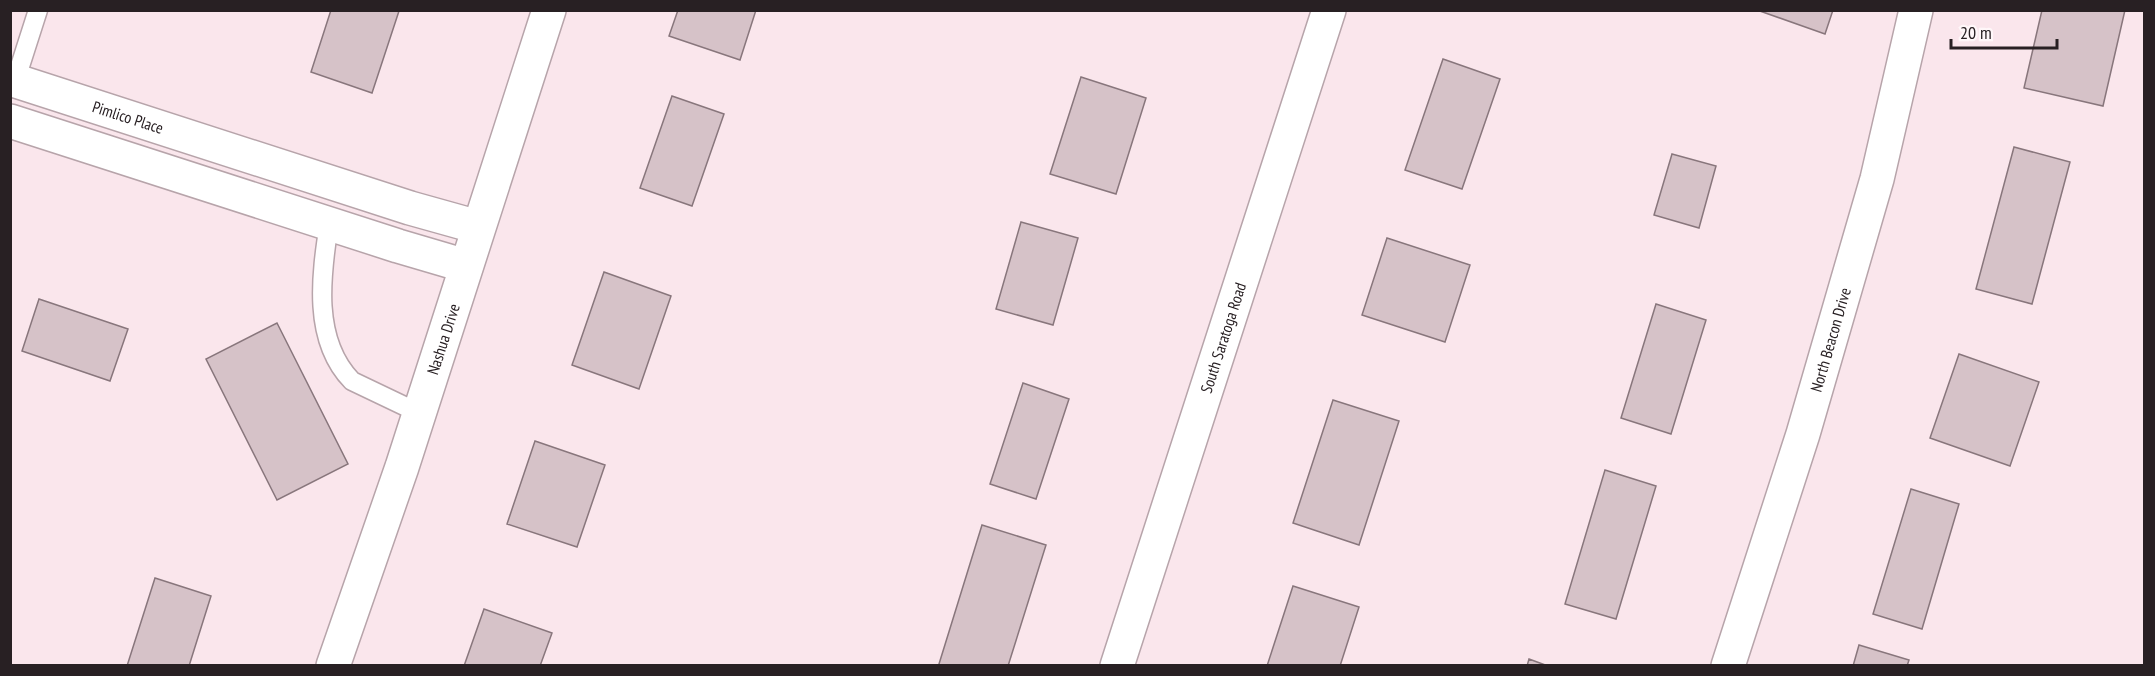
<svg xmlns="http://www.w3.org/2000/svg" width="2155" height="676" font-family="'PT Sans Narrow',sans-serif">
  <style>
    .building { fill: #d6c2c8; stroke: #88767c; stroke-width: 1.5 }
    .lines { fill: none; stroke-linecap: round; stroke-linejoin: round }
    .service-casing { stroke: #b7a4aa; stroke-width: 21 }
    .minor-casing { stroke: #b7a4aa; stroke-width: 36 }
    .service { stroke: #fff; stroke-width: 18 }
    .minor { stroke: #fff; stroke-width: 33 }
    .labels { text-anchor: middle; stroke-width: 5; stroke-linejoin: round; paint-order: stroke }
    .street-label { font-size: 16px; fill: #282023; stroke: #fff7f9 }
  </style>
  <rect width="100%" height="100%" fill="#fae6ec"/>
  <path class="building" d="M331 10 399 11 372 93 311 72Z
    M678 10H756L740 60 669 36Z
    M1757 10H1833L1825 34Z
    M2042 10H2125L2103 106 2024 88Z
    M1443 59 1500 79 1462 189 1405 170Z
    M1081 77 1146 98 1116 194 1050 174Z
    M672 96 724 114 692 206 640 188Z
    M2014 147 2070 162 2032 304 1976 289Z
    M1672 154 1716 166 1699 228 1654 215Z
    M1021 222 1078 238 1053 325 996 309Z
    M1387 238 1470 265 1445 342 1362 315Z
    M604 272 671 296 639 389 572 365Z
    M39 299 128 329 110 381 22 351Z
    M1656 304 1706 320 1671 434 1621 418Z
    M277 323 348 464 277 500 206 359Z
    M1959 354 2039 382 2010 466 1930 438Z
    M1023 383 1069 399 1036 499 990 484Z
    M1333 400 1399 421 1359 545 1293 523Z
    M535 441 605 465 577 547 507 524Z
    M1605 470 1656 486 1616 619 1565 604Z
    M1911 489 1959 504 1922 629 1873 614Z
    M982 525 1046 545 1008 666H942L939 664Z
    M155 578 211 596 189 666H127Z
    M1293 586 1359 607 1340 666H1267Z
    M484 609 552 633 540 666H464Z
    M1859 645 1909 660 1907 666H1853Z
    M1529 659 1548 666H1527Z"/>
  <g class="lines">
    <g class="service-casing">
      <path id="service" d="M13 88 38 10
        M329 224C321 275 312 340 352 381L419 413"/>
    </g>
    <g class="minor-casing">
      <g id="minor">
        <path id="s1" d="M10 79 410 208 478 227"/>
        <path d="M10 121 398 246 466 266"/>
        <path id="s2" d="M333 666 402 467 549 10"/>
        <path id="s3" d="M1117 666 1329 10"/>
        <path id="s4" d="M1728 666 1803 434 1877 179 1916 10"/>
      </g>
    </g>
    <use href="#service" class="service"/>
    <use href="#minor" class="minor"/>
  </g>
  <g class="labels">
    <g class="street-label">
      <text dy="6" stroke="none"><textPath href="#s1" startOffset="124">Pimlico Place</textPath></text>
      <text dy="6" stroke="none"><textPath href="#s3" startOffset="345">South Saratoga Road</textPath></text>
      <text dy="6" stroke="none"><textPath href="#s2" startOffset="345">Nashua Drive</textPath></text>
      <text dy="6" stroke="none"><textPath href="#s4" startOffset="342">North Beacon Drive</textPath></text>
    </g>
  </g>
  <rect width="2155" height="676" fill="none" stroke="#282023" stroke-width="24"/>
  <path d="M1951 39v9h106v-9" fill="none" stroke="#282023" stroke-width="3"/>
  <text x="1960" y="39" font-size="18" fill="#282023" stroke="#fff7f9" stroke-width="4.5" paint-order="stroke">20 m</text>
</svg>
